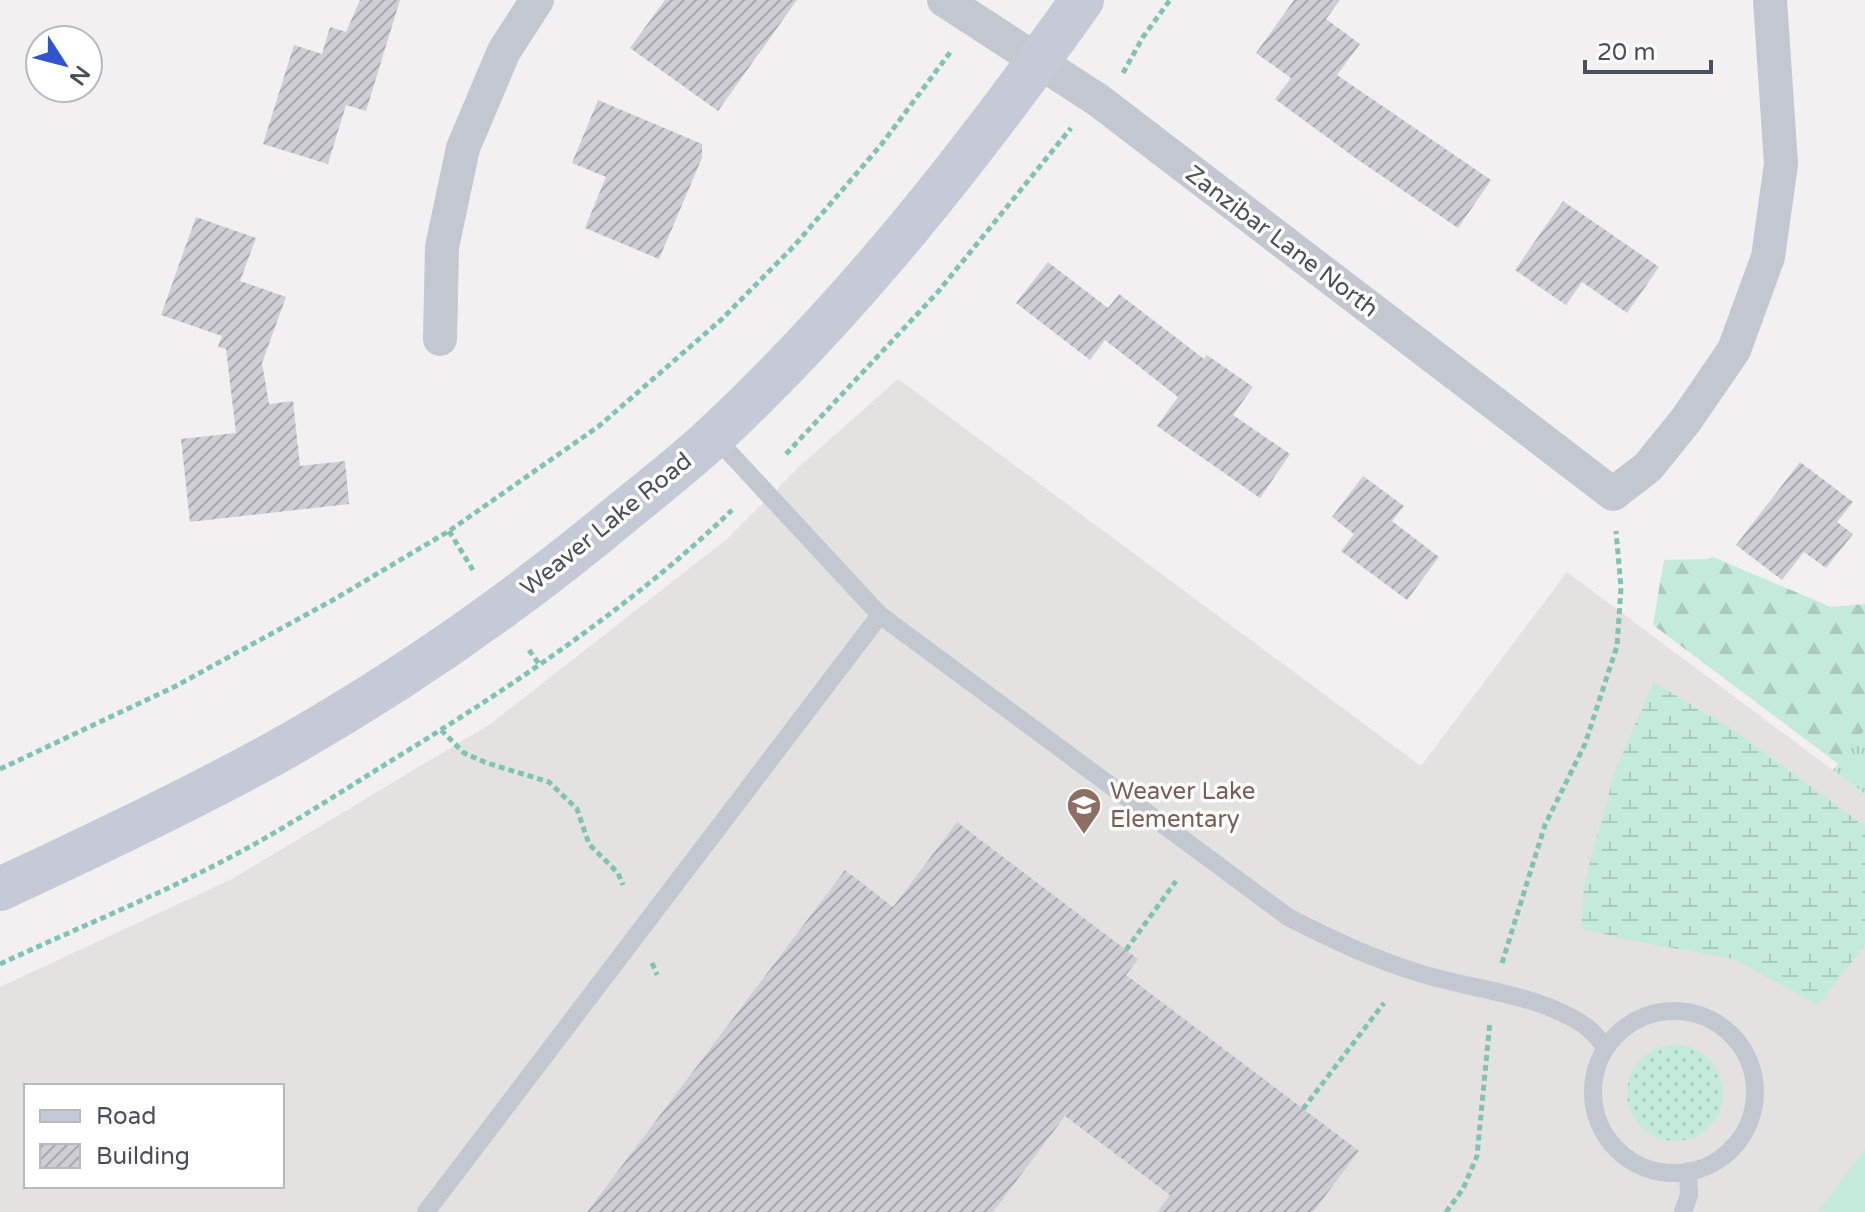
<svg xmlns="http://www.w3.org/2000/svg" width="1865" height="1212" font-family="'Varela Round',sans-serif">
  <style>
    .education { fill: #e3e2e1; fill-rule: evenodd }
    .grass { fill: url(#grass-dots) }
    .forest { fill: url(#forest-firs) }
    .wetland { fill: url(#wetland-marsh) }
    .park { fill: url(#park-tufts) }
    .pitch { fill: #c4eada }
    .building { fill: url(#building-hatch) }
    .lines { fill: none; stroke-linecap: round; stroke-linejoin: round }
    .path { stroke: #80c4b0; stroke-width: 5; stroke-dasharray: 6 4; stroke-linecap: butt }
    .lane { stroke: #c2c7d0; stroke-width: 18 }
    .street { stroke: #c2c7d0; stroke-width: 34 }
    .secondary { stroke: #c5cad6; stroke-width: 44 }
    .labels { text-anchor: middle; stroke-width: 7; stroke-linejoin: round; paint-order: stroke }
    .street-label { font-size: 24px; fill: #4a4f5b; stroke: #fff }
    .education-label { font-size: 24px; fill: #785e54; stroke: #fff; text-anchor: start }
  </style>
  <defs>
    <pattern id="grass-dots" width="8" height="8" patternUnits="userSpaceOnUse" patternTransform="scale(2)"><rect width="8" height="8" fill="#c4eada"/><path d="M2 2h.1M6 6h.1" fill="none" stroke="#aacabd" stroke-width="1.8" stroke-linecap="round"/></pattern>
    <pattern id="forest-firs" width="22" height="20" patternUnits="userSpaceOnUse" patternTransform="scale(2)"><rect width="22" height="20" fill="#c4eada"/><path d="M5 1l3.5 6h-7zM16 11l3.5 6h-7z" fill="#aacabd"/></pattern>
    <pattern id="wetland-marsh" width="20" height="14" patternUnits="userSpaceOnUse" patternTransform="scale(2)"><rect width="20" height="14" fill="#c4eada"/><path d="M1 5h8M5 5V1M11 12h8M15 12V8" fill="none" stroke="#aacabd"/></pattern>
    <pattern id="park-tufts" width="24" height="20" patternUnits="userSpaceOnUse" patternTransform="scale(2)"><rect width="24" height="20" fill="#c4eada"/><path d="M3 7l-1-3M5 7V3M7 7l1-3M15 17l-1-3M17 17v-4M19 17l1-3" fill="none" stroke="#aacabd"/></pattern>
    <pattern id="building-hatch" width="6" height="6" patternUnits="userSpaceOnUse" patternTransform="scale(2)"><rect width="6" height="6" fill="#ceced4"/><path d="M-1 1l2-2M0 6l6-6M5 7l2-2" fill="none" stroke="#a9aaaf"/></pattern>
  </defs>
  <rect width="100%" height="100%" fill="#f2f0f0"/>
  <path class="education" d="M898 379 1421 766 1567 572 1865 794V1212H0V987L232 879 489 725 727 539 800 466ZM26 1086H282V1186H26Z"/>
  <path class="grass" d="M1627 1093a48 48 0 1 1 96 0a48 48 0 1 1-96 0Z"/>
  <path class="forest" d="M1713 557 1831 607 1865 604V784L1653 625 1664 560 1708 559Z"/>
  <path class="wetland" d="M1653 682 1732 729 1865 826V945L1818 1005 1734 959 1624 939 1581 928 1584 884 1615 772Z"/>
  <path class="park" d="M1865 729V794L1833 770Z"/>
  <path class="pitch" d="M1865 1149V1212H1818Z"/>
  <path class="building" d="M360 0H400L366 111 346 105 328 164 263 144 294 45 322 54 330 27 346 32Z
    M665 0H797L718 111 630 48Z
    M1294 0H1340L1326 19 1360 44 1337 75 1491 180 1458 228 1354 157 1275 99 1291 78 1256 53Z
    M598 100 702 144V158L659 259 585 228 606 177 572 163Z
    M1563 201 1659 267 1627 313 1582 282 1566 305 1515 270Z
    M196 217 256 238 240 281 286 297 262 363 269 404 293 401 300 466 345 461 349 504 190 522 181 439 236 433 226 349 218 347 222 336 161 315Z
    M1048 262 1108 308 1119 294 1204 359 1207 355 1253 387 1233 415 1290 454 1260 498 1157 426 1178 397 1105 340 1090 360 1016 303Z
    M1800 462 1853 502 1837 522 1853 534 1826 568 1804 552 1782 580 1736 545Z
    M1363 476 1404 506 1392 521 1439 557 1407 600 1341 551 1354 534 1332 517Z
    M957 822 1138 959 1126 975 1359 1151 1313 1212H1157L1170 1195 1065 1116 993 1212H587L845 870 893 907Z"/>
  <g class="lines">
    <path class="path" d="M1123 73 1143 37 1170 0
      M786 454 937 293 1071 128
      M449 531 473 570
      M529 650 539 664
      M441 730 464 753 487 763 549 782 577 809 589 844 618 873 623 885
      M0 769 174 687 333 600 449 531 599 426 722 319 794 246 881 145 952 50
      M1126 950 1176 881
      M652 963 657 975
      M1502 963 1545 825 1585 744 1617 646 1621 588 1616 531
      M0 964C75 929 152 898 225 860 279 832 330 799 381 767 502 693 631 608 732 510
      M1303 1109 1384 1003
      M1446 1212 1463 1189 1477 1156 1490 1021"/>
    <path class="lane" d="M714 436 880 615 1288 917C1331 939 1373 959 1419 973 1473 990 1536 993 1584 1025 1593 1031 1599 1040 1606 1047
      M1593 1092a81 81 0 1 1 162 0a81 81 0 1 1-162 0Z
      M426 1212 880 615
      M1683 1212 1689 1195 1688 1171"/>
    <path class="street" d="M944 0 1098 100 1613 494 1648 467 1686 420 1734 350 1768 257 1781 164 1770 0
      M440 339 442 247 463 148 504 51 537 0"/>
    <path class="secondary" d="M0 889C93 846 186 802 275 753 398 684 513 604 621 514 653 488 685 463 714 436 854 305 972 155 1082 0"/>
  </g>
  <defs>
    <g id="school-pin" transform="scale(1.8)"><path d="M0 17L-7.5 6A9.5 9.5 0 1 1 7.5 6Z" fill="#8d6e63" stroke="#fff"/><path d="M0-5L7-2L0 1L-7-2ZM-4 1L0 2.5L4 1V4Q0 6-4 4Z" fill="#fff"/></g>
  </defs>
  <g fill-rule="evenodd">
    <use href="#school-pin" x="1084" y="805"/>
  </g>
  <g class="labels">
    <g class="street-label">
      <text transform="translate(1282 241) rotate(37)" y="8">Zanzibar Lane North</text>
      <text transform="translate(606 524) rotate(-39)" y="8">Weaver Lake Road</text>
    </g>
    <g class="education-label">
      <text x="1110" y="799">Weaver Lake<tspan x="1110" dy="28">Elementary</tspan></text>
    </g>
  </g>
  <rect x="24" y="1084" width="260" height="104" fill="#ffffff" stroke="#b7b9bd" stroke-width="2"/>
  <rect x="40" y="1110" width="40" height="12" fill="#c5cad6" stroke="#b7b9bd" stroke-width="2"/>
  <text x="96" y="1124" font-size="24" fill="#4a4f5b">Road</text>
  <rect x="40" y="1144" width="40" height="24" fill="url(#building-hatch)" stroke="#b7b9bd" stroke-width="2"/>
  <text x="96" y="1164" font-size="24" fill="#4a4f5b">Building</text>
  <g transform="translate(64 64) rotate(126)"><circle r="38" fill="#ffffff" stroke="#b7b9bd" stroke-width="2"/>
  <path d="M0-6L14 30L0 20L-14 30Z" fill="#2f54cd"/>
  <text y="-12" font-size="22" font-weight="bold" text-anchor="middle" fill="#4a4f5b">N</text>
  </g>
  <path d="M1585 60v12h126v-12" fill="none" stroke="#4a4f5b" stroke-width="4"/>
  <text x="1597" y="60" font-size="24" fill="#4a4f5b" stroke="#ffffff" stroke-width="6" paint-order="stroke">20 m</text>
</svg>
